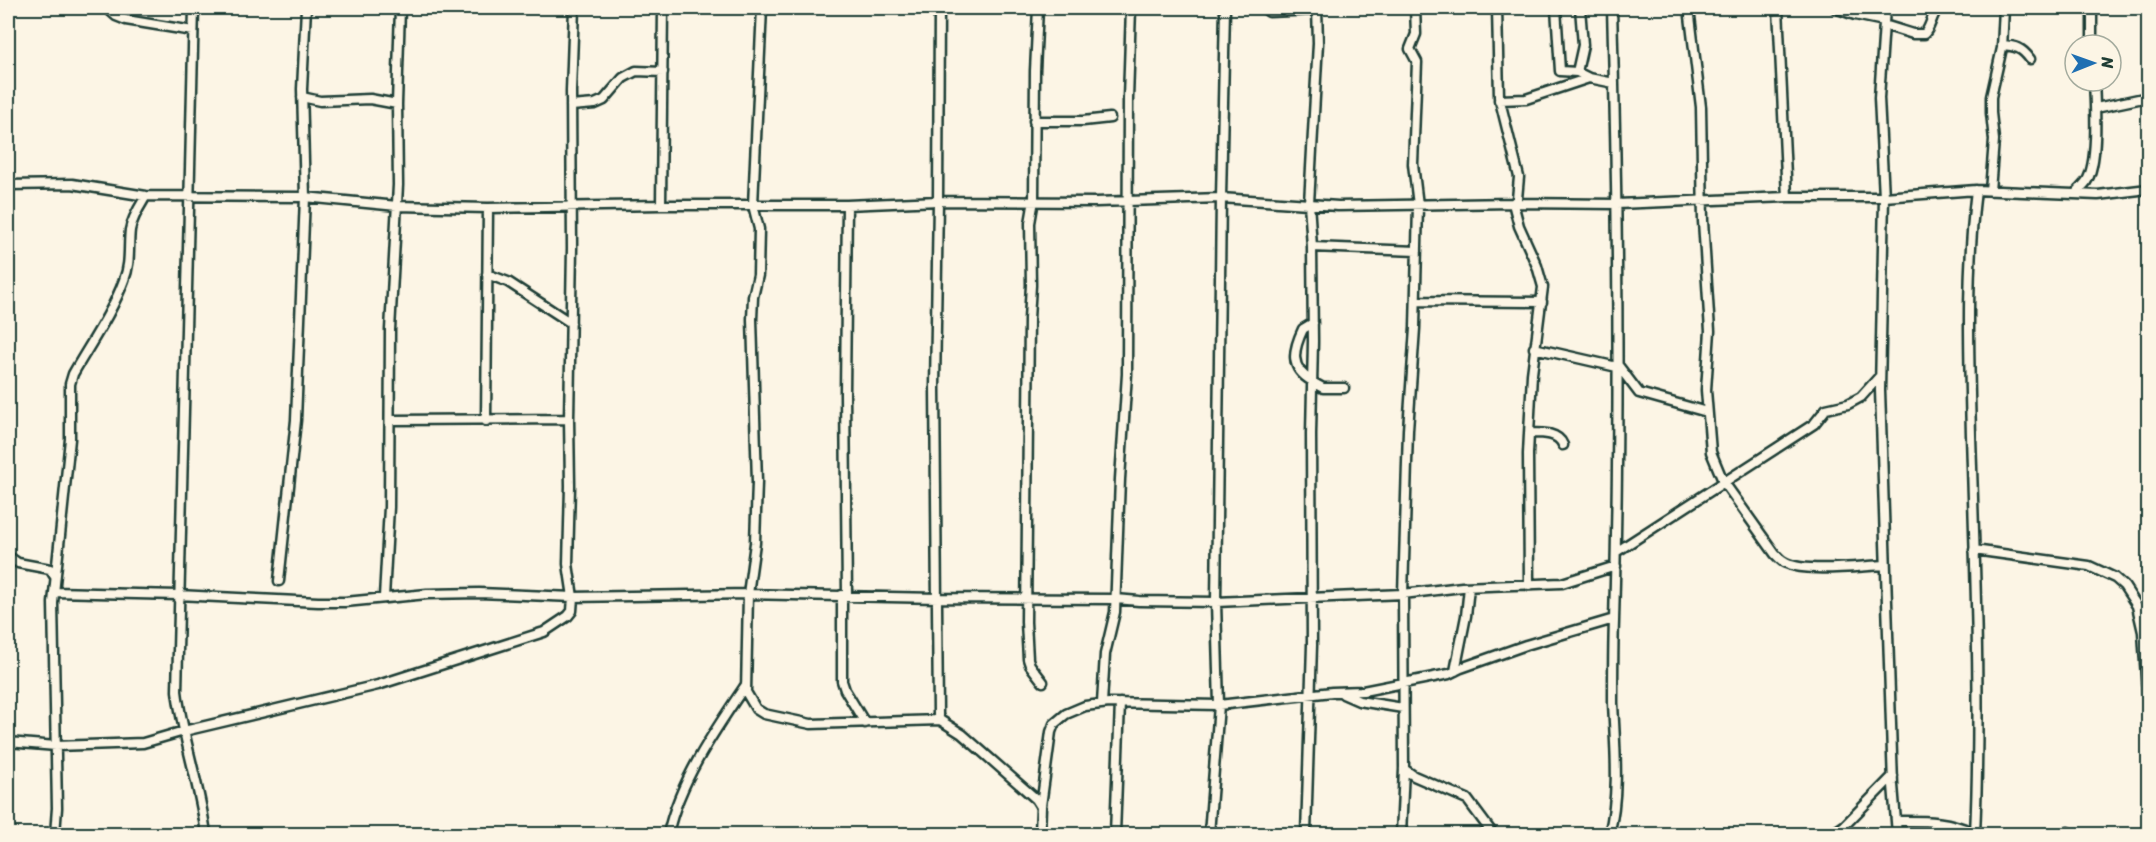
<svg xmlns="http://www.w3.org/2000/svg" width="2156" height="842" font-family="Sriracha,sans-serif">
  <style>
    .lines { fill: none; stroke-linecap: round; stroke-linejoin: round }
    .minor-casing { stroke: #1f3d34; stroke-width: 13 }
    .minor { stroke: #fcf5e5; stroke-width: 8 }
  </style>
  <rect width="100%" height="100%" fill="#fcf5e5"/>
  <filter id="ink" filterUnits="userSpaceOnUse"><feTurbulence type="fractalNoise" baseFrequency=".0167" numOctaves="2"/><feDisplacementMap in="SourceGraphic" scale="12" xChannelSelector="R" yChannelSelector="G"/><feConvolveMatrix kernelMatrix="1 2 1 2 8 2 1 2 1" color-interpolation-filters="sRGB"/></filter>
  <g filter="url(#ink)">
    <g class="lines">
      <g class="minor-casing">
        <path id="minor" d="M107 8 116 16 126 20 193 31
          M194 8 177 691C183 740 200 786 206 834
          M762 8 753 205 759 229 758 275 753 297 752 319 757 482 755 543 748 594 746 692 756 709 764 714 811 724 940 720
          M939 8 938 201 935 387 938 715 940 720 962 734 1036 799 1041 807 1040 834
          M1038 8 1035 71 1034 200 1030 223 1031 285 1029 319 1026 622 1028 659 1030 665 1043 682
          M1264 8 1269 12 1317 10
          M1497 8 1499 97 1519 177 1517 199 1513 203 1519 226 1537 266 1543 287 1532 374 1528 454 1529 585
          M1556 8 1560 71 1577 72 1589 78 1614 83
          M1689 8 1701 107 1703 221 1710 331 1706 390 1711 452 1723 481 1775 554C1778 557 1781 561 1786 563 1807 573 1860 566 1885 565
          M1778 8 1787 197
          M1835 8 1855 15 1884 21
          M1885 8 1879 98 1884 197 1880 390 1893 785 1897 834
          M2092 8V45
          M1884 25 1913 34H1924C1931 28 1931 16 1938 8
          M2002 45C2016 46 2022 48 2030 59
          M1577 72 1583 45 1580 8
          M302 97 320 101 370 99 397 104
          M1499 100 1526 99 1589 78
          M571 106 595 104 604 100 623 78 636 71 663 72
          M2096 108 2148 97
          M1034 121H1083L1110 118
          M8 185 72 184 146 196 305 197 397 206 488 208 661 205H847L938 201 1096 202 1221 198 1338 206 1513 203 1617 204 1787 197H1884L1976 190 2098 195 2148 189
          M1990 191 1994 140 1991 113V97L2002 48 2004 8
          M2076 193C2079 189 2083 186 2086 182 2099 163 2095 104 2094 81
          M661 205 663 8
          M1312 247 1417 251
          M487 274 508 282 571 323
          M1416 301 1542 302
          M1534 348 1617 367
          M1617 364 1639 393 1707 412
          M1312 381C1289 368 1293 350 1303 329L1313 323
          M1312 382 1323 388H1344
          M391 420 569 419
          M486 421 488 208
          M1529 433C1541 433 1558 432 1563 445
          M1974 550 2089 566 2115 578 2124 586 2137 606 2143 632 2148 710
          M1616 552 1814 424 1826 409 1848 404 1861 397 1879 377
          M8 556 18 563 50 569 55 577
          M279 581 296 420 305 197 302 89 306 8
          M54 592 178 595 318 602H345L427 594 479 593 573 597 748 594 938 598 1116 599 1139 601 1216 602 1403 594 1462 587 1562 583 1616 566
          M842 595V681L845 690 865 723
          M847 595 845 394 847 205
          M384 597 389 507 390 330 398 185 397 104 400 8
          M1455 671 1466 616 1469 587
          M1343 694 1359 701 1403 708
          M1102 703 1105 654 1115 612 1120 479 1127 374 1128 98 1131 8
          M8 742 56 746 143 743 184 731 378 685 544 632 568 616 572 611 573 597 568 564 570 486 569 419 572 248 571 91 574 8
          M1404 769 1414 776 1467 799 1493 834
          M1041 806 1051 732 1054 724 1066 714 1085 706 1109 703 1219 705 1332 692 1363 691 1449 674 1461 668 1526 645 1614 619
          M1897 821C1927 821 1946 820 1975 833
          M55 834 57 808 53 603 70 439V384L73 374C90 344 112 313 124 280 131 263 128 247 130 230 132 218 140 206 146 196
          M668 834C679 782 715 730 745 686
          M1115 834 1120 703
          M1209 834 1219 705 1216 602 1221 198 1225 8
          M1306 834 1312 645 1311 434 1313 341 1312 247 1309 203 1318 43 1317 8
          M1401 834 1404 769 1403 594 1408 430 1415 328 1418 205 1413 164 1417 62 1410 49 1416 34 1415 8
          M1609 834C1620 793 1615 746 1613 703 1613 676 1613 648 1614 621 1620 417 1618 212 1612 8
          M1832 834 1844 826 1893 776
          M1975 834C1981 702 1975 568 1971 435 1969 353 1966 272 1976 190
          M2068 834V832"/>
      </g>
      <use href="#minor" class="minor"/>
    </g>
  </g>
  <rect width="2156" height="842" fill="none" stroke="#fcf5e5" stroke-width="30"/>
  <rect x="15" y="15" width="2126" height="812" fill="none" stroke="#1f3d34" stroke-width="2" filter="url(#ink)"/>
  <g transform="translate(2093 63) rotate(89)"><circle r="28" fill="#fcf5e5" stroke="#a4ab9e" stroke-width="1.5"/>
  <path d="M0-4.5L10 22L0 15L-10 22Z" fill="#1f6fb2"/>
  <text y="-9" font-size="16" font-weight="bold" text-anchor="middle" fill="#1f3d34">N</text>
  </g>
</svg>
